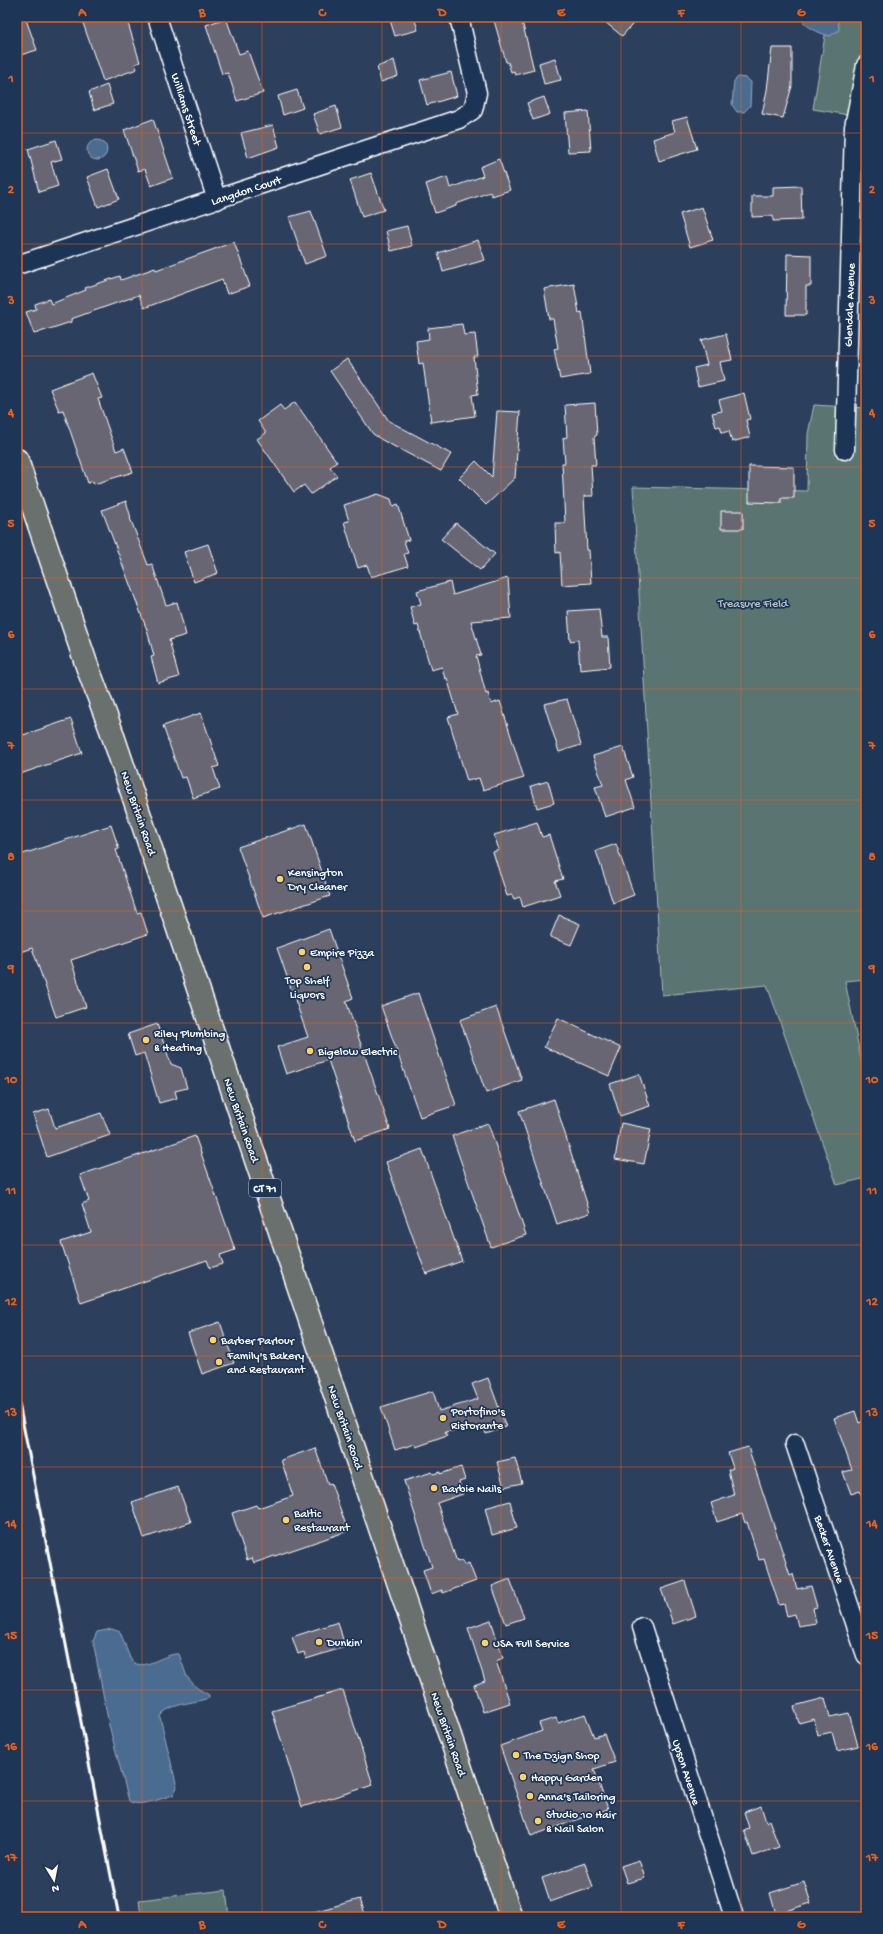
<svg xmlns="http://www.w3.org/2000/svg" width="883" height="1934" font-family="'Gochi Hand',sans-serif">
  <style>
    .green { fill: #5a7571; stroke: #acbab8 }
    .water { fill: #4c6c91; stroke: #94a7bd }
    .building { fill: #686672; stroke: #fff }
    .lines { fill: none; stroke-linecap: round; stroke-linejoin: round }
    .minor-casing { stroke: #fff; stroke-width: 21 }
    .major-casing { stroke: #fff; stroke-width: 25 }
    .minor { stroke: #1d3557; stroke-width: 18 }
    .major { stroke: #6a706d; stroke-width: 22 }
    .rail { stroke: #fff; stroke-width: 3 }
    .grid { fill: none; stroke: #e96118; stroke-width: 1; stroke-opacity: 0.55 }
    .poi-dot { fill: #ffd166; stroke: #1d3557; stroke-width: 1.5 }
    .labels { text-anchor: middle; stroke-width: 3.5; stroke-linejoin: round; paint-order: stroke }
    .shield { fill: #1d3557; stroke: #bbc2cd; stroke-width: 1 }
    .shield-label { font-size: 11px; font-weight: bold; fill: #fff }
    .street-label { font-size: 12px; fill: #fff; stroke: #1d3557 }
    .park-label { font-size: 12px; fill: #b5c1bf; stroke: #1d3557 }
    .poi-label { font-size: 12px; fill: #fff; stroke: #1d3557; text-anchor: start }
    .neatline { fill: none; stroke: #e96118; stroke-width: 1.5 }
    .grid-label { font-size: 13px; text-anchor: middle; font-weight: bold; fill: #e96118 }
  </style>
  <rect width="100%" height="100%" fill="#2c3f5c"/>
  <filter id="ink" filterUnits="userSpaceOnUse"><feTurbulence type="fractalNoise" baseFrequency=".025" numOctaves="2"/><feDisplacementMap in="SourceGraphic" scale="8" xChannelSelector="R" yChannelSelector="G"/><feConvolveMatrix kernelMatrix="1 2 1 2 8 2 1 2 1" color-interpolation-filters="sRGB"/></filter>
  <g filter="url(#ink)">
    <path class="green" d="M828 17H866V118L813 109Z
      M814 405 866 408V979L845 981 866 1083V1178L837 1185 767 985 662 995 633 487 807 491 808 434Z
      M226 1890 229 1917H141L139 1900Z"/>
    <path class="water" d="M799 17H838L839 30 830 36C818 33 806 27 799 17Z
      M738 77 746 78 751 82 750 106 744 112H737L732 105 734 81Z
      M87 150a10 10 0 1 1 20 0a10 10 0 1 1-20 0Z
      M112 1629 120 1632C123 1638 129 1658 132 1661 143 1673 166 1652 179 1654L187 1677 197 1688 209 1695V1698C195 1703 166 1704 160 1717L177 1787 173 1795C163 1798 138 1808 129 1801L109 1725 93 1641 97 1632Z"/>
    <path class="building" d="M17 17H25L37 50 17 56Z
      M91 17H126L140 62 135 64 137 69 103 81 82 20Z
      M389 17H414L418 30 395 36Z
      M493 17H521L534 70 515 75 514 71 511 72 508 62H506Z
      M599 17H639L622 36Z
      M226 18 239 54 248 51 263 93 237 101 228 73 222 74 206 25Z
      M772 48H792V86L783 118 762 114 767 90Z
      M555 58 561 80 544 84 539 63Z
      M394 60 398 76 381 82 377 67Z
      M451 72 457 96 427 105 420 80Z
      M107 85 113 104 94 110 89 92Z
      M297 90 303 108 283 115 278 96Z
      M544 97 550 114 533 120 527 103Z
      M336 106 342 127 320 134 313 114Z
      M588 111 591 151 568 152 565 113Z
      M687 117 697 149 659 161 653 139 675 132 672 121Z
      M153 119 173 178 151 186 145 169 138 171 124 130Z
      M273 125 279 147 248 158 241 133Z
      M56 140 62 159 51 162 58 186 39 192 28 149Z
      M499 159 510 190 492 196 490 192 456 204V206L435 213 426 184 447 177 450 188 483 176 480 167Z
      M108 169 119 199 98 207 87 177Z
      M371 173 384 210 362 217 350 180Z
      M801 186 802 220 773 221V216L752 217V196H773V187Z
      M702 207 713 240 690 247 680 214Z
      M311 211 327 256 305 264 289 217Z
      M407 226 412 246 391 251 386 231Z
      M478 240 485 260 443 272 438 253Z
      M234 242 250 286 227 294 222 279 144 308 139 295 71 319V322L34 334 26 312 36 309 35 304 49 299 51 304 86 290 85 288 120 276 121 280 155 268 156 270Z
      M787 254 811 255V286H806V315H786Z
      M574 284 579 313 582 312 590 374 560 379 554 349 558 348 553 319H549L544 289Z
      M462 324 464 335 475 334 478 357H474L478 394 472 395 475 416 431 422 423 363 419 364 416 341 429 339 428 328Z
      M726 334 732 360 720 362 724 381 698 387 694 368 707 365 701 340Z
      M347 359 389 421 451 454 441 471 382 440 373 434 330 371Z
      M92 373 102 398 98 399 116 451 124 448 133 472 94 484 93 481 88 483 63 410 59 411 50 389Z
      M744 393 750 419 746 420 750 437 732 442 729 431 722 433 720 426 716 427 712 413 722 411 719 400Z
      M295 402 337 462 330 467 337 476 311 494 304 485 294 492 257 439 266 433 258 421 280 405 284 410Z
      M595 403 597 435 594 437 596 465H591L593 496H584L587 550H589L591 583 562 585 560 552 556 553 555 523H565L562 463H565L563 438 567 437 565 405Z
      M497 411 520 412 515 478 486 505 459 478 476 461 492 477Z
      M749 466 794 467V498H781V503L749 502Z
      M378 494 391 499 393 506 398 504 409 540 404 541 408 553 404 554 408 566 371 577 367 565 358 568 344 522 349 521 344 505Z
      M126 501 131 518H130L148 565 152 564 166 605 177 602 186 635 169 640 179 677 158 683 151 657 154 656 147 630 102 510Z
      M721 511H743V529H721Z
      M456 523 495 554 480 570 441 539Z
      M208 544 218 573 194 582 184 552Z
      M508 578 511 618 471 621 481 655 476 656 486 694 488 693 491 704 500 701 524 778 483 790 479 778 467 781 448 717 458 714 447 678 445 679 442 667 431 670 418 625 415 626 410 607 421 604 417 591 450 582 453 595Z
      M599 609 602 637H608L610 667 580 670 578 640 570 641 568 611Z
      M567 699 581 745 559 752 544 704Z
      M201 713 219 766 213 768 220 789 193 798 186 777 181 778 163 726Z
      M71 719 82 753 17 775V737Z
      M623 747 633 777 626 780 635 807 605 817 595 787 603 785 593 756Z
      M548 781 554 803 537 808 531 786Z
      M537 822 542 837 549 835 563 879 555 881 560 895 523 907 520 897 514 899 512 895 507 896 493 852 499 850 494 835Z
      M306 824 330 896 263 918 238 847Z
      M111 825 119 849 116 850 137 913 141 912 148 934 71 960 86 1007 56 1017 32 948 17 953V856Z
      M616 844 634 895 613 903 596 851Z
      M559 915 580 924 571 945 550 937Z
      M329 929 353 998 346 1001 390 1129 355 1141 328 1060 286 1074 277 1047 308 1037 277 948Z
      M418 993 456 1105 420 1117 381 1006Z
      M496 1007 522 1080 486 1093 460 1020Z
      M558 1018 621 1048 609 1076 544 1047Z
      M157 1024 171 1064 181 1068 187 1088 175 1091 177 1098 159 1103 144 1053 135 1056 128 1034Z
      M639 1074 650 1106 620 1116 610 1084Z
      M554 1099 590 1213 557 1224 519 1111Z
      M49 1109 55 1128 101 1113 110 1135 47 1157 33 1114Z
      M488 1123 526 1235 491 1247 452 1136Z
      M621 1123 651 1129 644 1164 615 1159Z
      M195 1136 235 1250 220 1255 223 1264 210 1268 207 1260 81 1303 61 1242 91 1232 82 1204 89 1201 80 1175Z
      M422 1149 462 1261 426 1274 386 1162Z
      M220 1322 234 1363 202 1374 188 1333Z
      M488 1378 506 1427 486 1434 483 1426 445 1432 447 1436 416 1447 415 1444 395 1450 381 1407 433 1391 439 1411 478 1399 472 1384Z
      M855 1411 859 1423 866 1420V1503L864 1504 860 1491 851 1494 843 1472 852 1470 834 1418Z
      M748 1447 790 1575 793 1574 797 1589 811 1586 817 1607 813 1608 816 1623 798 1626 795 1614 787 1616 784 1604 779 1605 764 1559 759 1560 747 1522 745 1523 742 1514 717 1522 711 1503 734 1495 728 1470 733 1468 728 1453Z
      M315 1448 328 1484 331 1483 348 1531 254 1563 252 1558 247 1560 232 1513 256 1505 258 1508 293 1496 281 1460Z
      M515 1458 522 1483 504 1487 497 1462Z
      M461 1467 465 1480 459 1482 463 1494 437 1503 457 1562 462 1560 464 1565 469 1563 476 1581 443 1593 442 1590 431 1594 423 1570 432 1567 404 1481 432 1472 433 1474 440 1472V1474Z
      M178 1487 191 1522 144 1538 132 1502Z
      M510 1501 517 1528 492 1535 485 1508Z
      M510 1579 524 1618 506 1624 492 1586Z
      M685 1581 696 1616 673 1624 661 1589Z
      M491 1620 503 1658 496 1661 510 1703 483 1712 474 1685 485 1681 468 1628Z
      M338 1622 345 1647 306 1659 304 1652 298 1654 292 1637Z
      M343 1690 373 1785 302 1807 272 1711Z
      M825 1698 830 1717 849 1713 858 1746 837 1751 832 1732 818 1735 814 1719 799 1723 794 1706Z
      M585 1714 594 1737 604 1734 615 1762 594 1769 608 1809 531 1836 500 1746 542 1731 539 1723 556 1718 558 1723Z
      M761 1806 766 1822 769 1820 779 1847 753 1856 744 1830 749 1828 744 1812Z
      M639 1860 645 1878 627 1883 621 1866Z
      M585 1863 593 1887 550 1902 542 1878Z
      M804 1882 811 1903 776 1914 770 1893Z
      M360 1899 366 1917H311L310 1913Z"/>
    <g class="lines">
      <g class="minor-casing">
        <path id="minor" d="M157 17 217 200
          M17 265 459 119 473 110 477 93 459 17
          M845 450 854 127 866 65
          M795 1444 866 1655
          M642 1627 734 1917"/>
      </g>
      <g class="major-casing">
        <path id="major" d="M17 460 87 666 110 727 511 1917"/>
      </g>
      <use href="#minor" class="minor"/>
      <use href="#major" class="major"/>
      <path class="rail" d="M17 1393 119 1917"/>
    </g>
  </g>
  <path class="grid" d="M142 17V1917M262 17V1917M382 17V1917M501 17V1917M621 17V1917M741 17V1917M17 133H866M17 244H866M17 356H866M17 467H866M17 578H866M17 689H866M17 800H866M17 911H866M17 1023H866M17 1134H866M17 1245H866M17 1356H866M17 1467H866M17 1578H866M17 1690H866M17 1801H866"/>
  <g class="poi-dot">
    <circle cx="280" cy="879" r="4"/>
    <circle cx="302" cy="952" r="4"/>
    <circle cx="307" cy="967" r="4"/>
    <circle cx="146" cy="1040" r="4"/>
    <circle cx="310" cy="1051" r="4"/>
    <circle cx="213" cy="1340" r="4"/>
    <circle cx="219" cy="1362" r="4"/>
    <circle cx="443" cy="1418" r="4"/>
    <circle cx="434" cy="1488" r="4"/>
    <circle cx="286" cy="1520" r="4"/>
    <circle cx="319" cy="1642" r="4"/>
    <circle cx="485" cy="1643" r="4"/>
    <circle cx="516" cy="1755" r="4"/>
    <circle cx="523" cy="1777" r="4"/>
    <circle cx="530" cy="1796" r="4"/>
    <circle cx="538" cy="1821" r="4"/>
  </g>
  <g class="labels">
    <rect class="shield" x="249" y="1179" width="32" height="18" rx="3"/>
    <g class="shield-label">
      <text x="265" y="1192">CT 71</text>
    </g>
    <g class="street-label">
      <text transform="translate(187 109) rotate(72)" y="4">Williams Street</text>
      <text transform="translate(246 190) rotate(-18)" y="4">Langdon Court</text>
      <text transform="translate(849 305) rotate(-88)" y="4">Glendale Avenue</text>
      <text transform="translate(139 813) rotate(71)" y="4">New Britain Road</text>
      <text transform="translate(242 1120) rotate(71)" y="4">New Britain Road</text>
      <text transform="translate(346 1427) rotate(71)" y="4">New Britain Road</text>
      <text transform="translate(830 1549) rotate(71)" y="4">Becker Avenue</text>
      <text transform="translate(449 1734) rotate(71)" y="4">New Britain Road</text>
      <text transform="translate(687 1772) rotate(72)" y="4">Upson Avenue</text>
    </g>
    <g class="park-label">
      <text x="753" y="607">Treasure Field</text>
    </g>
    <g class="poi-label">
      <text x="288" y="876">Kensington<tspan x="288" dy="14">Dry Cleaner</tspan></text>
      <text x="310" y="956">Empire Pizza</text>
      <text x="307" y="984" text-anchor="middle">Top Shelf<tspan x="307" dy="14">Liquors</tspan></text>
      <text x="154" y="1037">Riley Plumbing<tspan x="154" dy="14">&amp; Heating</tspan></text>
      <text x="318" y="1055">Bigelow Electric</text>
      <text x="221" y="1344">Barber Parlour</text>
      <text x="227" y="1359">Family's Bakery<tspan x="227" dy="14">and Restaurant</tspan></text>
      <text x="451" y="1415">Portofino's<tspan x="451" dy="14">Ristorante</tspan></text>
      <text x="442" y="1492">Barbie Nails</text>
      <text x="294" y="1517">Baltic<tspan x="294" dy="14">Restaurant</tspan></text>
      <text x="327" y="1646">Dunkin'</text>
      <text x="493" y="1647">USA Full Service</text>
      <text x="524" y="1759">The Dzign Shop</text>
      <text x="531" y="1781">Happy Garden</text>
      <text x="538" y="1800">Anna's Tailoring</text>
      <text x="546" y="1818">Studio 10 Hair<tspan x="546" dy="14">&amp; Nail Salon</tspan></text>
    </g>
  </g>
  <rect width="883" height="1934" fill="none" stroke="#1d3557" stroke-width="44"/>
  <g transform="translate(54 1880) rotate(170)" stroke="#1d3557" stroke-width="3" paint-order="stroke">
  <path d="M0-3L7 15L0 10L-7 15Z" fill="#ffffff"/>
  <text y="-6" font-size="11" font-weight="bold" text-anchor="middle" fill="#ffffff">N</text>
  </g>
  <rect x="22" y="22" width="839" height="1890" class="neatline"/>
  <g class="grid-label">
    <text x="82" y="16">A</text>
    <text x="202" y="16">B</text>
    <text x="322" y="16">C</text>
    <text x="442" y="16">D</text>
    <text x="561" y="16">E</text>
    <text x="681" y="16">F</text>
    <text x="801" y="16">G</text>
    <text x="11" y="82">1</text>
    <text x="872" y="82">1</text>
    <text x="11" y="193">2</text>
    <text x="872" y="193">2</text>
    <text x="11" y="304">3</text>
    <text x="872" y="304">3</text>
    <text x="11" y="416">4</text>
    <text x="872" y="416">4</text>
    <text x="11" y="527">5</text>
    <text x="872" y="527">5</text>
    <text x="11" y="638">6</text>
    <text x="872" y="638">6</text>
    <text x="11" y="749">7</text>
    <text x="872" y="749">7</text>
    <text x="11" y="860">8</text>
    <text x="872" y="860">8</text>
    <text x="11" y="972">9</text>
    <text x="872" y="972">9</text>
    <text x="11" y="1083">10</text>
    <text x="872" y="1083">10</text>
    <text x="11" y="1194">11</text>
    <text x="872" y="1194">11</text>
    <text x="11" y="1305">12</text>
    <text x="872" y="1305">12</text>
    <text x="11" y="1416">13</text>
    <text x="872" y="1416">13</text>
    <text x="11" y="1527">14</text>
    <text x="872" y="1527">14</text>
    <text x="11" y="1639">15</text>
    <text x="872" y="1639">15</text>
    <text x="11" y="1750">16</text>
    <text x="872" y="1750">16</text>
    <text x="11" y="1861">17</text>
    <text x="872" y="1861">17</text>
    <text x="82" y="1928">A</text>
    <text x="202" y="1928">B</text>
    <text x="322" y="1928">C</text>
    <text x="442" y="1928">D</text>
    <text x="561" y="1928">E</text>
    <text x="681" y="1928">F</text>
    <text x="801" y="1928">G</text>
  </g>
</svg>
